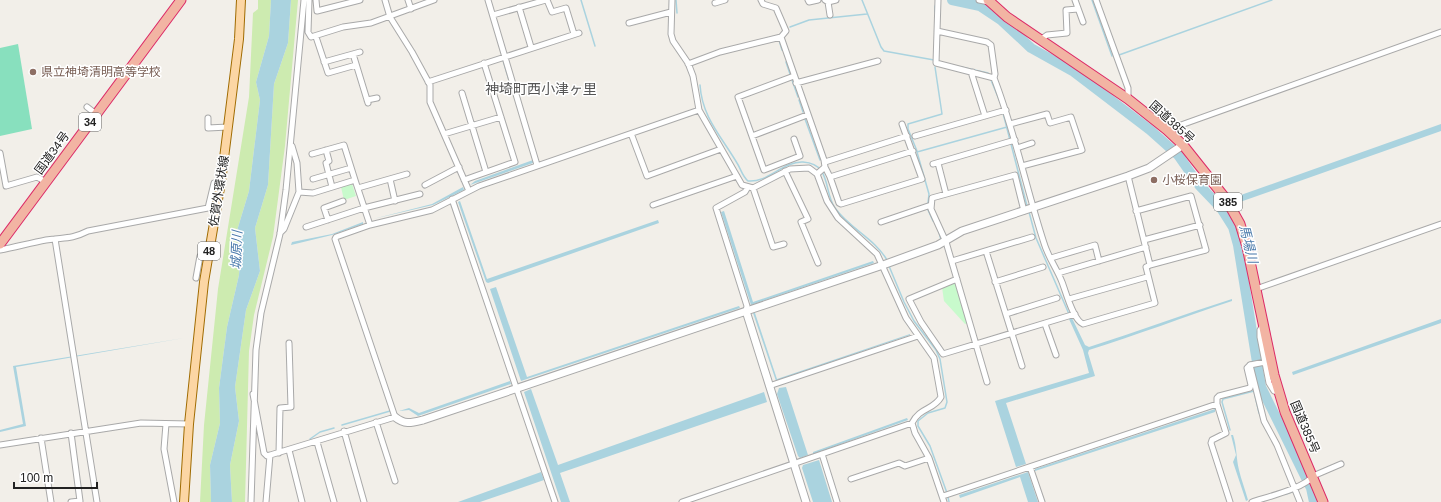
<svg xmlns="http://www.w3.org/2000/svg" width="1441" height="502" font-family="Arial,'Noto Sans JP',sans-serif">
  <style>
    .grass { fill: #cdebb0 }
    .park { fill: #c8facc }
    .pitch { fill: #88e0be }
    .water { fill: #aad3df }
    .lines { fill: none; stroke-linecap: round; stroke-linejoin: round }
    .stream { stroke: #aad3df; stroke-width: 1.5 }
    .river { stroke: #aad3df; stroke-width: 10 }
    .minor-casing { stroke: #a9a9a9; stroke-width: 7 }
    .tertiary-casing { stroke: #a9a9a9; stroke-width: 9 }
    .primary-casing { stroke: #a06b00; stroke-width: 10 }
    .trunk-casing { stroke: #dc2a67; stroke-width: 11 }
    .minor { stroke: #fff; stroke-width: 5 }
    .tertiary { stroke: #fff; stroke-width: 7 }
    .primary { stroke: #fcd6a4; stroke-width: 8 }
    .trunk { stroke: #f2b4a3; stroke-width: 9 }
    .education-dot { fill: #8d6e63; stroke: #fff; stroke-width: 1.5 }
    .labels { text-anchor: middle; stroke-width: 3; stroke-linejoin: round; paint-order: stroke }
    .shield { fill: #fff; stroke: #646464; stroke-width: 1 }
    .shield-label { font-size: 11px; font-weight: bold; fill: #222 }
    .education-label { font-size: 12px; fill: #785e54; stroke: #fff; text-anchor: start }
    .street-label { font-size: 12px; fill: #222; stroke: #fff }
    .water-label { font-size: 13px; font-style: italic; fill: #4a7aab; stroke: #fff }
    .quarter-label { font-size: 14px; fill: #555; stroke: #fff }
  </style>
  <rect width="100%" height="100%" fill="#f2efe9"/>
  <path class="grass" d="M258 0H271L269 36 256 82 260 100 249 191 236 234 241 250 239 275 227 327 219 388 220 423 210 465 211 502H200L204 425 218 289 249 97 253 13 258 9Z
    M291 0H298L285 146 273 237 254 315 249 351 245 502H232L230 465 239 421 235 387 246 310 260 271 255 228 268 185 274 84 288 43Z"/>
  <path class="park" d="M352 184 356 196 344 200 341 187Z
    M955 281 968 323 965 324 944 301 942 287Z"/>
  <path class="pitch" d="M18 44 32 129 0 136V48Z"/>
  <path class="water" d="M271 0H291L288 43 274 84 268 185 255 228 260 271 246 310 235 387 239 421 230 465 232 502H211L210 465 220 423 219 388 227 327 239 275 241 250 236 234 249 191 260 100 256 82 269 36Z
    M1441 124V131L1240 202 1238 196Z
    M533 160V163L470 185 475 181Z
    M463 187 464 190 433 205 373 219 432 204Z
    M460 201 487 279 658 220 659 223 488 283 486 282 458 202Z
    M724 211 753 302 873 261 874 263 751 305 721 212Z
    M363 222V224L332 235 291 245 292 242 332 234Z
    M496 287 527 377 739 306 740 308 521 381 490 289Z
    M1232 299V301C1184 317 1137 335 1089 350L1088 353 1095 376 1006 403 1026 464 1016 467 995 401 1089 373 1083 350 1069 319 1072 318 1085 345 1089 347C1137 332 1184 314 1232 299Z
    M753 313H755L777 379 910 334V335L776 381Z
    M1441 319V323L1293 375 1292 372Z
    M184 338 16 367 26 426 0 432V430L23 424 13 366Z
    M510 381 511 384 418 416 409 410 399 411 409 408 419 413Z
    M786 387 808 455 800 458 798 456 777 394 779 388Z
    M531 389 558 465 764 392 767 402 560 473 570 502H561L524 392Z
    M1215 409V412L1035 471V469Z
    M907 418 908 420 813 454V452Z
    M1231 435H1233C1237 447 1236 458 1239 470 1241 479 1245 489 1248 500L1246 501 1233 462 1236 455Z
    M819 460 832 502H813L802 468 803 465Z
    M541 472 544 480 480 502H458Z
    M1028 472 1038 502H1028L1020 477 960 498 959 495Z"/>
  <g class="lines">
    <path class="stream" d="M581 0 595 46
      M676 0 677 13
      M862 0 881 47 884 51 934 60V59
      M1092 0 1112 56
      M935 6V12
      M790 27 809 20 867 14
      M779 40 782 50
      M1119 55 1272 0
      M503 60 513 93
      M786 62 790 74
      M961 67 988 73
      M792 80 798 97
      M991 80 1000 102
      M700 85C702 117 721 136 737 163 741 169 742 176 748 181 768 183 783 161 803 162 832 164 823 191 835 208 850 229 874 238 887 260
      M799 100 803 112
      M1003 113 1027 206
      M805 119 820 160
      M917 151 908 129V124L942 114 935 67
      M928 203 929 194 917 152 1007 127
      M928 210 933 221
      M1029 212 1036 238 1069 314
      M939 232 941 240
      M889 266 904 302 914 321 936 350 940 359 947 402 945 408 928 413 918 421V426L930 446 947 493
      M342 425 390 411
      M1230 430 1222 402 1223 399 1254 391 1259 413
      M310 439 320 432 334 428
      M1286 494 1292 492
      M948 497 949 502"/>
    <path class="river" d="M952 0 980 6 1001 20 1031 48 1074 72 1150 130 1178 155 1199 185 1221 208 1233 227 1238 245 1261 387 1311 488 1314 502"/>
    <g class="minor-casing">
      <path id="minor" d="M309 0 308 32 311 37 343 27 371 23 434 0
        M316 0 317 11 360 0
        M385 0 390 17 412 52 430 85V102L469 191
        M408 0 411 9
        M488 0 537 165
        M547 0 552 12 566 8 574 34
        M672 0 671 34 673 41 688 63 693 76 699 110 742 185 753 188 790 169 809 168 817 174 827 201 838 218 877 254 906 318 934 358 941 397C934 410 920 407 912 423L915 433 929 458 944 502
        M808 0 809 2 818 0
        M825 0 828 2 836 0
        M938 0 936 63 994 78
        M979 0 989 2
        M1075 0 1083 22
        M1096 0 1128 88V99
        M828 2 830 15
        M715 3 725 0
        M519 7 531 47
        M493 15 546 0
        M629 23 671 12
        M937 31 987 42 991 45 995 74 994 78C1015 132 1026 188 1044 243 1048 257 1057 269 1062 282 1066 292 1073 320 1083 324L1155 303 1146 267 1150 265 1128 176
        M316 37 328 73 356 65
        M781 37 824 160 825 167 817 174
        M1040 40 1047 35 1067 33 1066 10 1078 9
        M353 54 368 103
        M324 62 360 52
        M688 64 720 52 781 37 786 31 776 8 763 4 761 0
        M973 72 972 75 985 116
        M794 76 738 97 764 170 800 156 794 139
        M428 82 579 33
        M796 83 878 61
        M462 93 486 172
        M367 100 377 98
        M87 107 96 114
        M208 118V128L228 127
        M1010 124 1047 114 1050 123 1071 117 1082 150 1022 166
        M1167 130 1441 32
        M444 134 501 117
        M632 136 647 176 721 149
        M752 136 807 115
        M915 136 1006 110
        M1017 148 1032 143
        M326 150 329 161 326 163 332 187
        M0 153 6 186 37 177 46 182
        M312 154 344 145 355 180
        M825 162 907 136
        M938 163 946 194
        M933 164 1015 140
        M825 167 830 177 839 203 841 204 922 179 902 124
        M785 171 808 219 801 222 818 263
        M830 177 913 151
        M313 179 351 168
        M390 179 395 201
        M464 180 515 162 484 63
        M425 185 459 167
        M358 188 407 174
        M753 188 773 247 784 244
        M299 192 313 193 355 180 370 225
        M452 199 555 502
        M653 205 737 176
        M1136 211 1191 196 1206 250 1150 265
        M328 220 324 208 343 201
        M881 222 931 205
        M306 227 364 208 420 194
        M280 233 284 229 299 192 297 163 292 146
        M55 239 97 502
        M1144 240 1200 225
        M0 250C15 247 31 243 46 240 64 237 70 240 88 231L208 208 214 183 221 182
        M986 251 1022 366
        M1051 258 1095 245 1099 261
        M952 261 1032 237
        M1058 273 1146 247
        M196 278 200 256 204 253H209
        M957 279 909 299 921 322 943 354 1075 314
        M995 282 1043 267
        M1256 289 1441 224
        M1069 299 1147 277
        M746 311 747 306 716 208 745 192 748 187
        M1006 314 1057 298
        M1045 324 1056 355
        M1263 325 1260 330V337L1269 383 1274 391 1279 392
        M1250 365 1264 421 1277 445 1300 502
        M1250 365 1265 362
        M987 382 946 242 931 209 932 198 1015 175 1024 211
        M769 386 918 336
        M253 394 264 453 267 456 395 417 335 239 336 237 370 225 432 210 479 186 699 110
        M1217 404V398L1219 396 1250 388 1251 385 1247 368 1250 365
        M376 422 395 481
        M166 424 164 449 174 502
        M344 431 364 502
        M41 438 51 502
        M317 442 334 502
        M0 445 141 423 189 424
        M289 450 302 502
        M279 453 280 408 291 407 289 343
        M822 454 837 502
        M1030 467 1042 502
        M851 479 899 463 905 466 929 458
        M943 496 1217 404 1226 433 1212 440 1211 443 1230 502
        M71 502 80 501 71 433
        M251 502 256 350 261 313 280 234 286 190 304 0
        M266 502 270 455
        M682 502 912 423
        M1252 502C1267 497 1305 488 1313 476L1341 464"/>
    </g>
    <g class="tertiary-casing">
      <path id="tertiary" d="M746 311 806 502
        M395 417C405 425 411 423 423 420L883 265 938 245 962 231 1128 176 1149 168 1183 145"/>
    </g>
    <g class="primary-casing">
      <path id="primary" d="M184 502 189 424 204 282 221 182 239 39 241 0"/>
    </g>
    <g class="trunk-casing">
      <path id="trunk" d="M988 0 1007 17 1128 99 1167 130 1183 145 1226 199 1240 224 1247 247 1274 375 1285 412 1323 502
        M0 244 181 0"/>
    </g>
    <use href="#minor" class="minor"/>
    <use href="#tertiary" class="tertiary"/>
    <use href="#primary" class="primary"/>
    <use href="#trunk" class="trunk"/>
  </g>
  <g class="education-dot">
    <circle cx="33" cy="72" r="4"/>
    <circle cx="1154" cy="180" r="4"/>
  </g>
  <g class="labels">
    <g class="shield">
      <rect x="79" y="113" width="22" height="18" rx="3"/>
      <rect x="1214" y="193" width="28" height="18" rx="3"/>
      <rect x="198" y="242" width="22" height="18" rx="3"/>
    </g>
    <g class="shield-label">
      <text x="90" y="126">34</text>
      <text x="1228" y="206">385</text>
      <text x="209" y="255">48</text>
    </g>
    <g class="education-label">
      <text x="41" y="76">県立神埼清明高等学校</text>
      <text x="1162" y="184">小桜保育園</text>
    </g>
    <g class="street-label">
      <text transform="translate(1172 122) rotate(42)" y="4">国道385号</text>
      <text transform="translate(52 153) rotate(-54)" y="4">国道34号</text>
      <text transform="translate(219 191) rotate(-81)" y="4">佐賀外環状線</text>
      <text transform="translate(1305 427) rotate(67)" y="4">国道385号</text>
    </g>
    <g class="water-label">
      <text transform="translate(1249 244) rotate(76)" y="5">馬場川</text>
      <text transform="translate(236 250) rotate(-88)" y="5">城原川</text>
    </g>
    <g class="quarter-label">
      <text x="541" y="94">神埼町西小津ヶ里</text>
    </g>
  </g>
  <path d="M14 482v6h83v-6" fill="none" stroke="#222222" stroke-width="2"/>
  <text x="20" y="482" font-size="12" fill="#222222" stroke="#ffffff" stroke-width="3" paint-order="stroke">100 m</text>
</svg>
